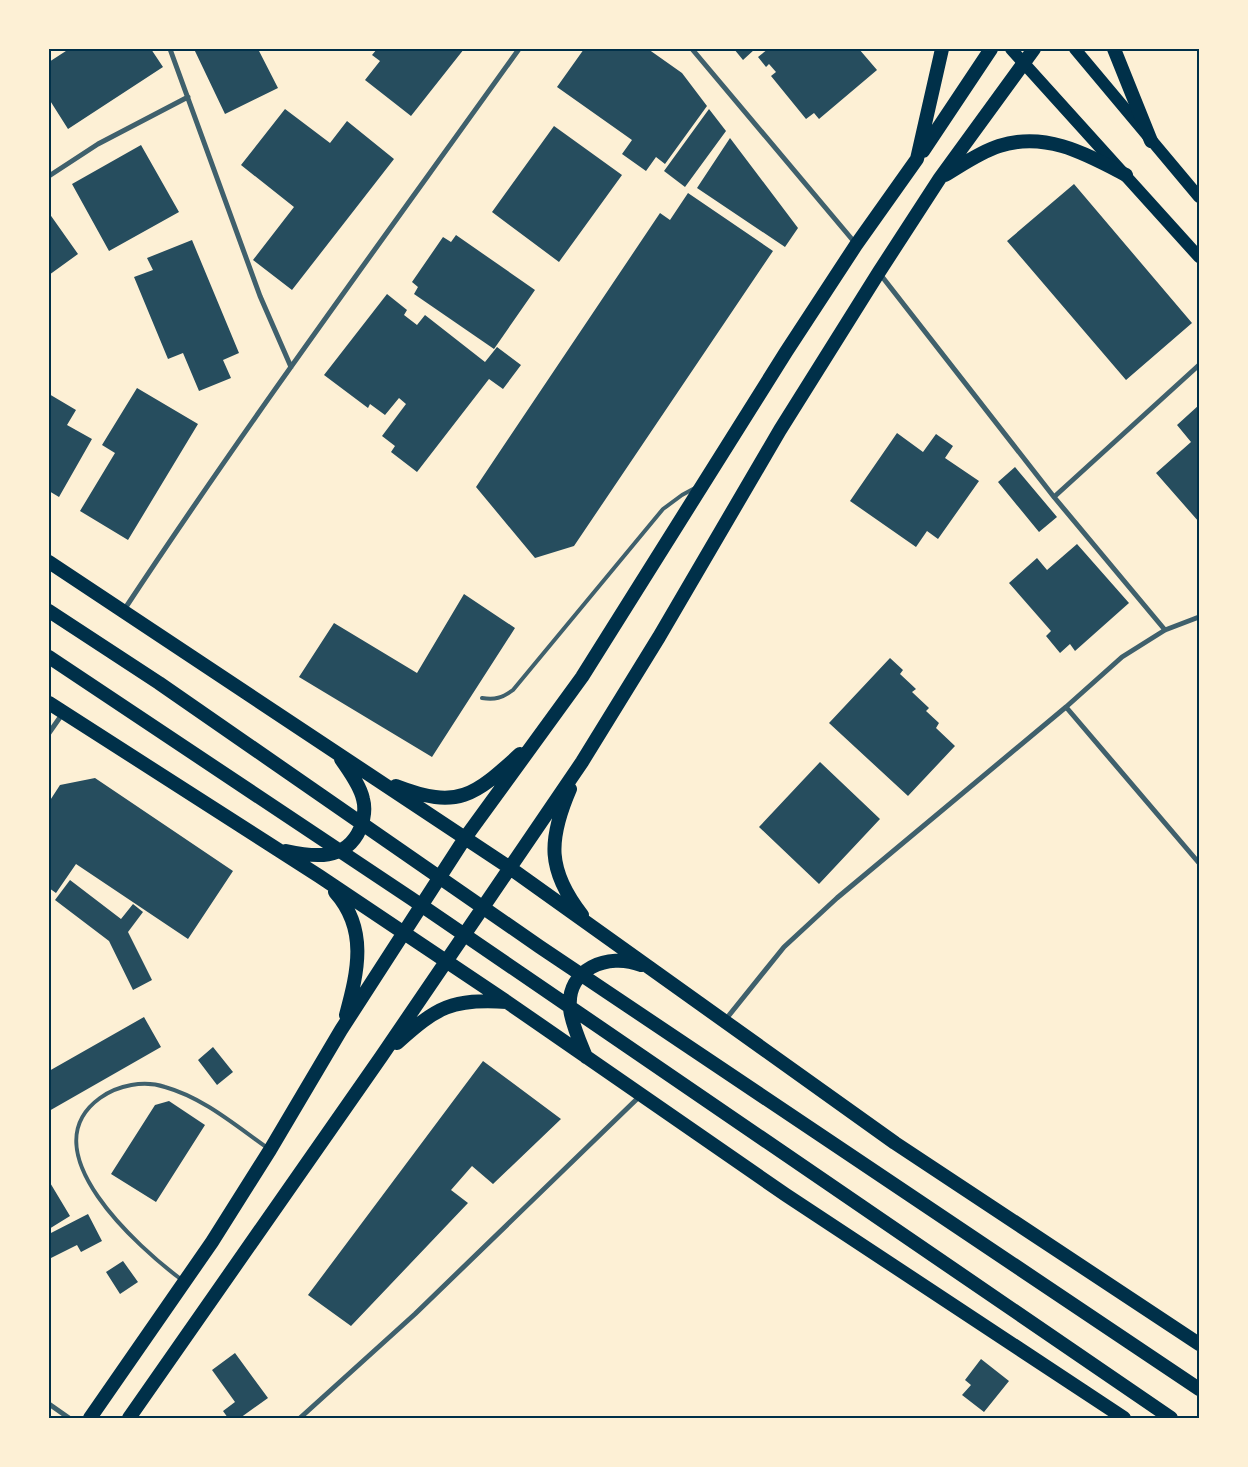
<svg xmlns="http://www.w3.org/2000/svg" width="1248" height="1467" font-family="Mulish,sans-serif">
  <style>
    .building { fill: #264d5e }
    .lines { fill: none; stroke-linecap: round; stroke-linejoin: round }
    .service { stroke: #3f606c; stroke-width: 4 }
    .minor { stroke: #3f606c; stroke-width: 5 }
    .primary { stroke: #003049; stroke-width: 12 }
    .trunk { stroke: #003049; stroke-width: 14 }
    .neatline { fill: none; stroke: #003049; stroke-width: 2 }
  </style>
  <rect width="100%" height="100%" fill="#fdf0d5"/>
  <path class="building" d="M69 49H151L163 67 68 129 49 99V62Z
    M194 49H258L278 88 225 114Z
    M377 49H464L411 116 365 80 380 61 372 55Z
    M584 49H648L682 73 707 106 665 164 656 157 646 171 622 154 632 140 557 87Z
    M734 49H755L743 60Z
    M768 49H859L877 70 819 119 814 113 806 119 771 76 776 72 769 64 766 67 758 57Z
    M285 109 330 143 347 121 394 159 292 290 253 260 294 207 241 165Z
    M709 109 726 131 685 187 664 171Z
    M554 126 622 175 559 262 492 212Z
    M730 138 798 228 785 247 697 188Z
    M141 145 179 212 109 251 72 184Z
    M1074 184 1192 323 1126 380 1007 241Z
    M688 193 773 251 574 546 535 558 476 487 660 213 670 220Z
    M49 213 78 254 49 275Z
    M456 235 535 290 494 349 414 294 418 287 412 282 443 237 451 242Z
    M192 240 239 353 223 360 231 378 199 391 183 353 168 359 134 277 153 270 147 258Z
    M387 294 407 310 404 315 417 325 425 315 485 362 497 347 521 365 503 389 489 379 417 472 391 452 395 446 382 436 406 404 399 398 385 415 370 404 368 408 324 375Z
    M137 388 198 424 128 540 80 511 115 453 102 445Z
    M49 394 76 410 67 425 92 439 59 497 49 491Z
    M1199 405V522L1156 473 1191 442 1177 425Z
    M897 433 923 452 936 434 953 446 945 458 979 481 938 539 927 531 916 547 850 501Z
    M1015 467 1057 517 1039 532 998 482Z
    M1077 544 1129 603 1075 651 1070 644 1060 653 1046 636 1051 631 1009 583 1037 558 1047 570Z
    M464 594 515 628 432 757 299 677 334 623 417 673Z
    M890 658 903 670 900 674 916 689 912 692 929 708 926 711 939 723 936 728 955 746 908 796 829 723Z
    M820 762 880 819 819 884 759 827Z
    M95 778 233 871 188 939 76 864 56 893 49 888V802L60 785Z
    M70 880 121 919 133 904 143 912 128 932 152 980 133 990 109 941 55 900Z
    M144 1017 161 1047 49 1111V1071Z
    M213 1047 233 1072 217 1085 198 1060Z
    M483 1061 561 1119 493 1184 472 1166 451 1190 468 1203 351 1326 308 1295Z
    M169 1101 205 1125 156 1202 111 1174 155 1105Z
    M49 1181 70 1216 49 1229Z
    M88 1214 102 1241 81 1252 77 1245 49 1259V1234Z
    M123 1261 138 1282 120 1294 106 1272Z
    M235 1353 268 1398 240 1418H228L223 1411 235 1402 212 1370Z
    M981 1359 1009 1381 984 1412 962 1395 971 1385 965 1380Z"/>
  <g class="lines">
    <path class="service" d="M482 698C495 700 502 698 513 690L663 509 682 495 695 488
      M182 1280C139 1248 28 1150 100 1098 118 1085 144 1080 165 1087 204 1098 236 1126 269 1149"/>
    <path class="minor" d="M170 49 260 296 291 367
      M692 49 856 244
      M49 176 98 144 188 97
      M880 274 1054 497 1165 630
      M1054 497 1199 365
      M124 610C250 419 386 235 519 49
      M1066 707 1199 863
      M49 733 63 713
      M726 1019 784 947 837 898 1066 707 1122 657 1165 630 1199 617
      M49 1404 69 1418
      M300 1418 415 1314 640 1096"/>
    <path class="primary" d="M1011 49 1199 257
      M1075 49 1199 197"/>
    <path class="trunk" d="M1114 49 1151 141
      M923 151 991 49
      M945 175C962 165 980 152 999 146 1046 131 1086 154 1126 175
      M49 562 510 868 895 1143 1199 1344
      M49 611 159 683 540 947 1199 1389
      M49 657 412 899 1171 1418
      M49 703 319 876 507 1002 786 1195 1124 1418
      M396 786C458 810 474 796 520 754
      M570 789C548 840 547 870 582 915
      M286 851C314 857 346 861 360 829 364 819 366 810 363 799 360 785 349 771 341 759
      M335 892C368 929 358 971 346 1015
      M397 1043C437 1007 452 998 507 1002
      M586 1057C580 1042 572 1025 570 1009 566 969 608 952 641 965
      M90 1418 212 1242 270 1150 341 1030 465 838 582 677 786 352 856 245 917 159 942 49
      M129 1418 381 1057 582 762 659 637 780 430 879 272 940 178 1034 49"/>
  </g>
  <rect width="1248" height="1467" fill="none" stroke="#fdf0d5" stroke-width="100"/>
  <rect x="50" y="50" width="1148" height="1367" class="neatline"/>
</svg>
